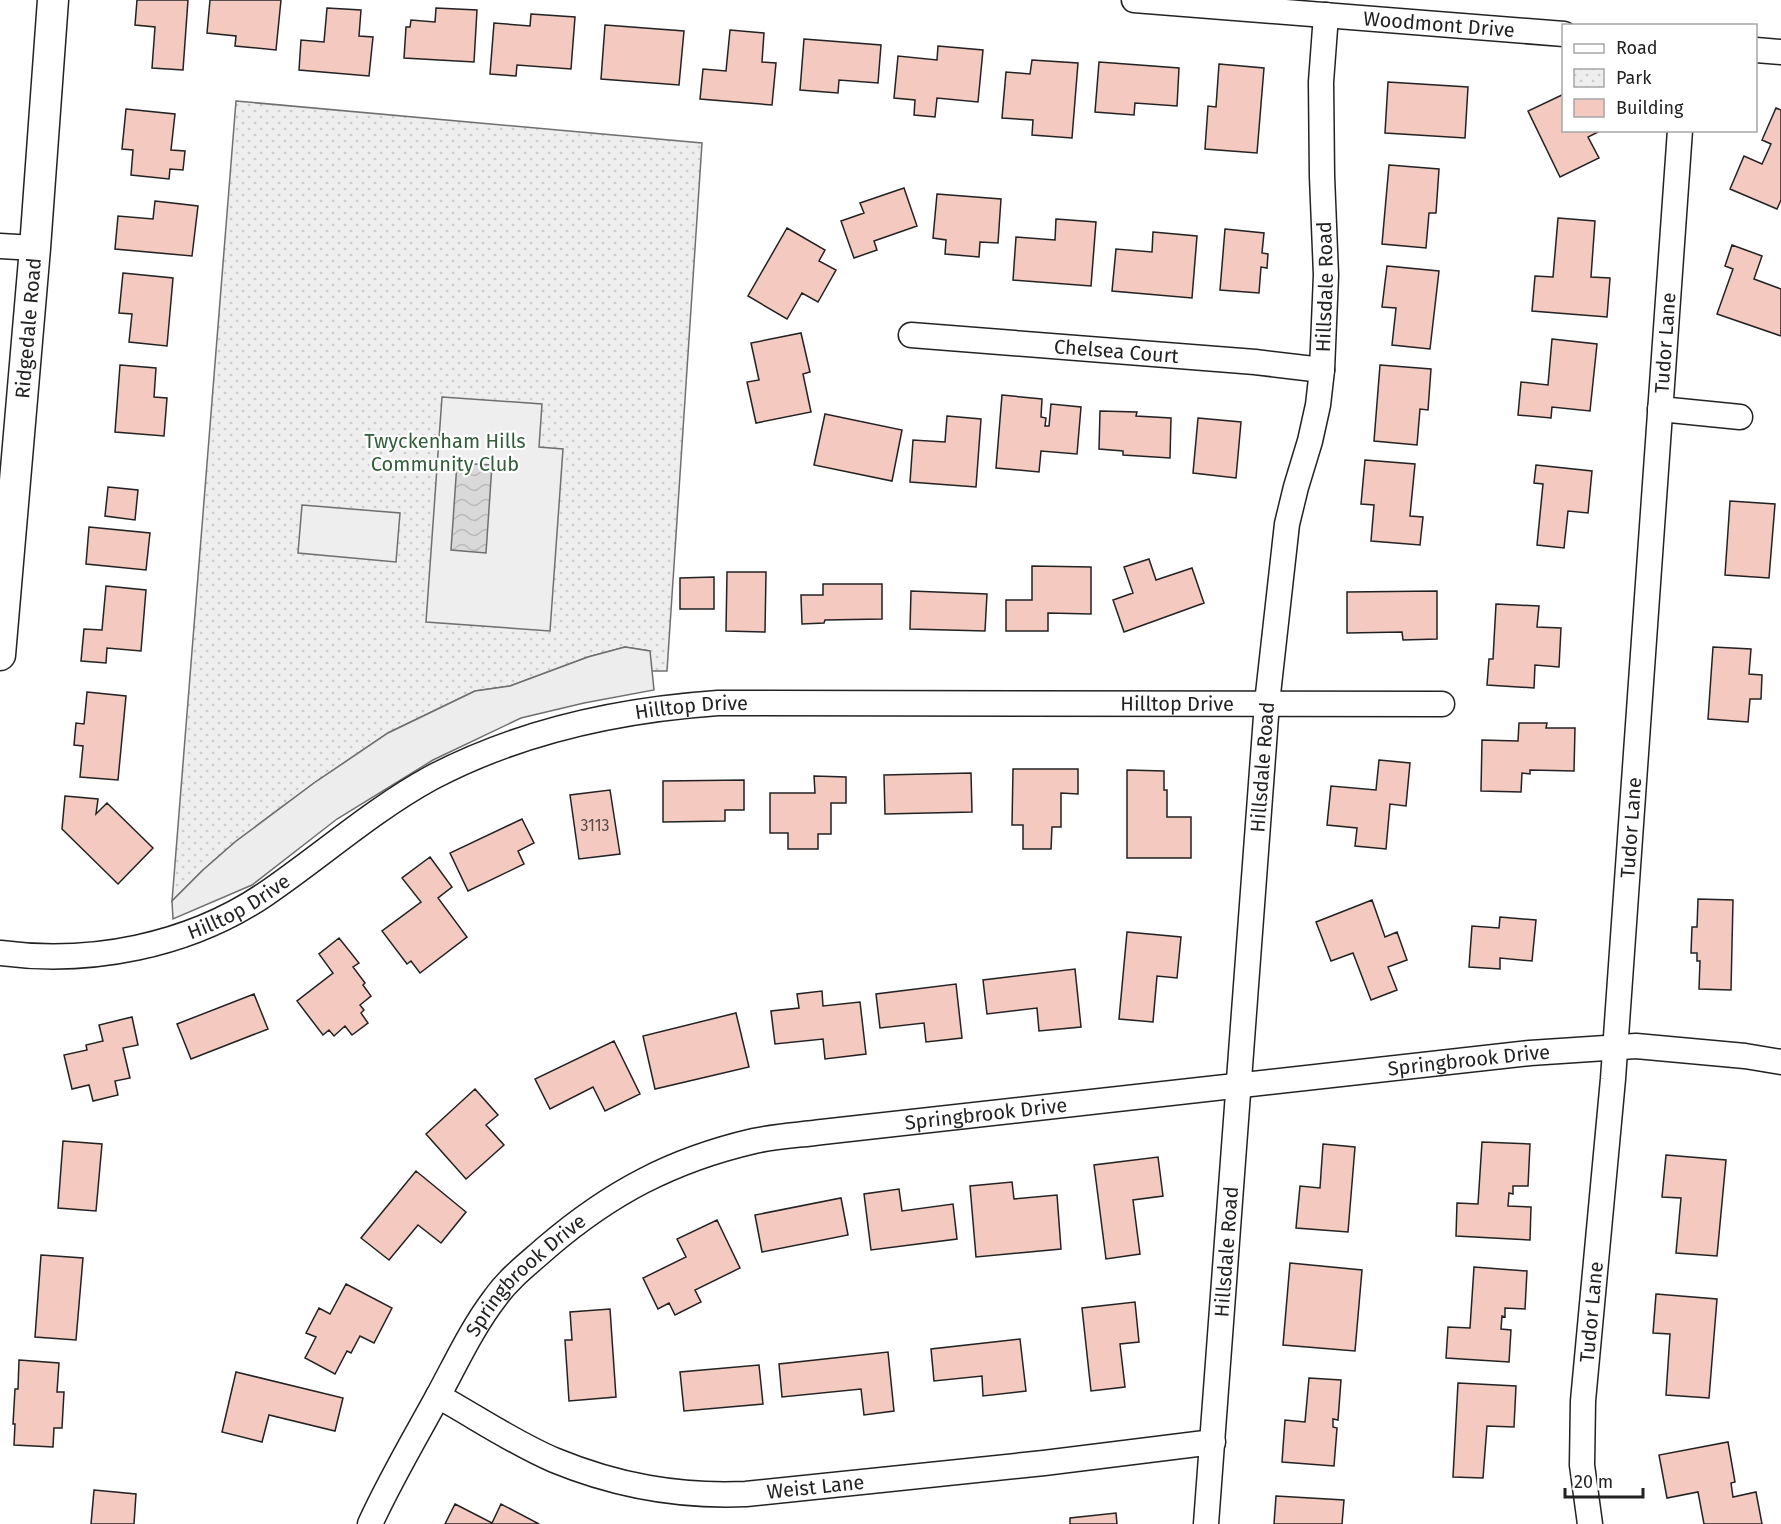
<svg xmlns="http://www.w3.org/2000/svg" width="1781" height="1524" font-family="'Fira Sans',sans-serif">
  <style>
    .park { fill: url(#park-dots); stroke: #6f6f6f; stroke-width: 1.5 }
    .pitch { fill: #eee; stroke: #6f6f6f; stroke-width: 1.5 }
    .parking { fill: #ededed; stroke: #6f6f6f; stroke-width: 1.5 }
    .water { fill: url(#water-waves); stroke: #6f6f6f; stroke-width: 1.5 }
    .building { fill: #f3c9c0; stroke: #222; stroke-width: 1.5 }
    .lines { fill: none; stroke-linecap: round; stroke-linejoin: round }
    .minor-casing { stroke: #222; stroke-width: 27 }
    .tertiary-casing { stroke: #222; stroke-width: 33 }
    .minor { stroke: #fff; stroke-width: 24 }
    .tertiary { stroke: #fff; stroke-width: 30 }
    .labels { text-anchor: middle; stroke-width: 4.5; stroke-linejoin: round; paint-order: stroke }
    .number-label { font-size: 16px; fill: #564c4a }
    .street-label { font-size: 20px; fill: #222; stroke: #fff }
    .park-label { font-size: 20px; fill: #2f5e38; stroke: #fff }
  </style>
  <defs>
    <pattern id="park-dots" width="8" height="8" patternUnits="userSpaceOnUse" patternTransform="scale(1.5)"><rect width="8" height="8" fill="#eee"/><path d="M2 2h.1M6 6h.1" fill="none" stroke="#ccc" stroke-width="1.8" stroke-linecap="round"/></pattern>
    <pattern id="water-waves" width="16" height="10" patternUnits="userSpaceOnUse" patternTransform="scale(1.5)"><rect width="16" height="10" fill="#d9d9d9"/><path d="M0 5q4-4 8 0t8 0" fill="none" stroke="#bababa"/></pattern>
  </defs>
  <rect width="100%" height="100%" fill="#fff"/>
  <path class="park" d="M236 101 702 143 667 671H651L649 651 625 647 588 657 510 686 475 691 388 733 314 783 235 842 203 870 172 901Z"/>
  <path class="pitch" d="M442 397 542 404 539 447 563 449 550 631 426 622Z
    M302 505 400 513 396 562 298 553Z"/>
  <path class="parking" d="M625 647 650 651 654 690 584 703 521 718 433 760 337 819 252 885 173 919 172 901 203 870 235 842 314 783 388 733 475 691 510 686 588 657Z"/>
  <path class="water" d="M457 463 492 465 486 553 451 550Z"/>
  <path class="building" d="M137 0H188L183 70 152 68 155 27 135 25Z
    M210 0H281L276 50 235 46 236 36 207 33Z
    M327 8 361 10 359 36 373 37 369 76 299 70 301 40 324 42Z
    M436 8 477 10 474 62 404 58 406 27H410L411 20 435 22Z
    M531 14 575 17 571 69 517 65 516 76 490 74 494 23 530 26Z
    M605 25 684 31 679 85 601 79Z
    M730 30 764 33 762 62 776 63 772 105 700 99 703 69 726 71Z
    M804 39 881 45 878 83 839 80 838 93 800 90Z
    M938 46 983 50 978 102 937 98 935 117 914 115 915 100 894 98 898 56 937 60Z
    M1032 60 1078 63 1072 138 1032 135 1033 120 1002 118 1006 72 1030 74Z
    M1099 62 1179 68 1177 106 1135 103 1134 115 1095 112Z
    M1219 64 1264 68 1257 153 1205 149 1208 106 1216 107Z
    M1388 82 1468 87 1465 138 1385 133Z
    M1564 94V130H1602L1588 137 1599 158 1560 177 1528 111Z
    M1776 108 1781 110V200L1777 209 1730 189 1744 156 1762 164 1771 144 1762 140Z
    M126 109 175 114 171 150 185 151 183 170 170 169 169 179 131 175 133 150 122 149Z
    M1389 165 1439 169 1436 213H1429L1426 248 1382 244Z
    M904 188 917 226 874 241 877 250 854 258 841 221 864 213 860 203Z
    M937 194 1001 199 998 243 980 242 979 257 945 254 946 240 933 238Z
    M155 201 198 206 192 256 115 249 118 216 153 219Z
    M1558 218 1595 221 1591 277 1610 278 1607 317 1532 311 1535 276 1553 277Z
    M1056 219 1096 222 1091 286 1013 280 1016 237 1055 240Z
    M787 228 825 250 819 261 836 270 818 302 802 293 787 319 748 296Z
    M1225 229 1264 233 1262 253 1268 254 1267 268 1261 267 1259 293 1220 290Z
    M1153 232 1197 236 1192 298 1112 291 1116 249 1152 252Z
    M1732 245 1762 256 1754 279 1781 289V336L1717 314 1733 269 1725 266Z
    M1387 266 1439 271 1430 349 1392 345 1396 308 1382 307Z
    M123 273 173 278 167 346 129 342 132 314 119 313Z
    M801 333 810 372 803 374 811 412 756 423 747 382 759 380 751 343Z
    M1552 339 1597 344 1590 411 1552 407 1551 418 1518 415 1521 382 1548 385Z
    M120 365 156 368 154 397 167 398 164 436 115 432Z
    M1380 365 1431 369 1428 410 1420 409 1417 445 1374 441Z
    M1002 395 1042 399 1041 417 1046 418 1045 426H1049L1051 404 1081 407 1077 454 1041 451 1039 472 996 468Z
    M1100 411 1137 412 1136 416 1171 418 1170 458 1123 455V451L1099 449Z
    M825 414 902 430 892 481 814 465Z
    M947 416 981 419 976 487 910 482 913 440 945 442Z
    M1198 418 1241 422 1236 478 1193 473Z
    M1365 460 1415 464 1410 516 1423 517 1420 545 1371 541 1374 505 1361 504Z
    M1536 465 1592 471 1588 513 1568 511 1564 548 1537 545 1543 484 1534 483Z
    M108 487 138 490 135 520 105 516Z
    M1730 501 1775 504 1769 578 1725 575Z
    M89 527 150 533 146 570 86 564Z
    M1149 559 1156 580 1192 568 1204 603 1124 632 1113 600 1133 593 1124 567Z
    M1032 566 1091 567V614L1048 613V631H1006V600H1032Z
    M727 572H766L765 632 726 631Z
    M714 577V609H680V578Z
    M823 584H882V619L825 620 824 623 802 624 801 595H823Z
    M106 586 146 590 141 651 107 648 106 663 81 661 84 629 102 630Z
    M911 591 987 594 985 631 910 629Z
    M1437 591V639L1403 640 1402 632 1347 633V592Z
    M1496 604 1539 606 1537 627 1561 628 1559 667 1535 665 1534 688 1487 685 1489 659H1493Z
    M1713 647 1751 649 1749 674 1762 675 1761 699H1750L1748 722 1708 719Z
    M87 692 126 696 118 780 80 777 83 746 74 745 76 723 84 724Z
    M1519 723H1547L1546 728H1575L1574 771 1530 770V774L1522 773 1521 792 1481 791 1482 740 1518 741Z
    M1379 760 1410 763 1406 806 1390 804 1386 849 1355 846 1357 828 1327 825 1331 786 1376 790Z
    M1013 769H1078V794L1061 793V827H1052L1051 849H1023V825H1012Z
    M1127 770 1164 771V790H1167V817H1191V858H1127Z
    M971 773 972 812 885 814 884 775Z
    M814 776 846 777V803H831V834H818V849H788V833H770V793H815Z
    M744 780V810H725V821L663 822V781Z
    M610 790 620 854 579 859 570 795Z
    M65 796 98 799 96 814 107 803 153 848 118 884 62 829Z
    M522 819 534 843 518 851 524 864 468 891 450 853Z
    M430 857 452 887 438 898 467 937 420 973 411 961 407 964 382 931 421 902 402 878Z
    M1698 899 1733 900 1731 990 1699 989 1700 961H1697V953H1691L1692 927H1697Z
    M1372 900 1385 937 1397 932 1407 960 1388 967 1397 990 1371 1000 1353 953 1331 961 1316 922Z
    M1500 917 1536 920 1532 961 1500 958V969L1469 967 1472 926 1499 928Z
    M1127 932 1181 937 1177 978 1157 976 1153 1022 1119 1019Z
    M339 938 359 963 353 967 365 983 363 985 371 996 360 1005 364 1010 361 1013 368 1023 352 1035 345 1026 334 1036 329 1030 323 1035 297 1001 333 973 319 954Z
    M1075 969 1081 1027 1039 1031 1037 1008 987 1014 983 980Z
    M956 984 962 1038 926 1042 924 1023 880 1028 876 994Z
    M822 991 823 1006 860 1002 866 1054 825 1059 823 1039 775 1044 771 1011 799 1008 797 994Z
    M254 994 268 1029 191 1059 177 1024Z
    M736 1013 749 1067 655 1089 643 1036Z
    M132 1017 138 1045 123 1048 130 1078 115 1081 118 1095 93 1101 89 1085 72 1089 64 1055 87 1050 86 1045 103 1041 99 1025Z
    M614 1041 640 1094 605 1111 593 1087 550 1109 535 1079Z
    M475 1089 498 1115 486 1125 504 1145 466 1179 426 1134Z
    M63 1141 102 1144 96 1211 58 1208Z
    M1482 1142 1530 1144 1528 1186H1513V1194L1509 1193 1508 1206 1531 1207 1530 1240 1456 1236 1457 1203 1478 1204Z
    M1323 1144 1355 1147 1348 1232 1296 1228 1300 1186 1320 1188Z
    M1666 1155 1726 1160 1717 1256 1676 1253 1681 1198 1662 1197Z
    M1158 1157 1163 1196 1133 1200 1140 1254 1106 1259 1094 1165Z
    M416 1171 466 1212 441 1243 418 1225 389 1260 361 1238Z
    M1012 1182 1014 1199 1057 1195 1061 1249 976 1257 970 1186Z
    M899 1189 902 1211 953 1204 957 1239 871 1250 864 1194Z
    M841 1198 848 1235 762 1252 755 1215Z
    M717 1220 740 1268 695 1290 701 1302 675 1315 669 1303 658 1309 643 1278 686 1257 677 1239Z
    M41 1255 83 1258 76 1340 35 1337Z
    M1290 1263 1362 1270 1355 1351 1283 1345Z
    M1474 1267 1527 1271 1525 1309 1505 1308V1317L1502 1316 1501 1329 1511 1330 1509 1362 1446 1358 1448 1327 1470 1328Z
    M346 1284 392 1308 374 1343 360 1336 351 1353 347 1351 335 1374 305 1358 316 1337 306 1333 319 1308 330 1314Z
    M1656 1294 1717 1299 1709 1398 1666 1395 1670 1334 1653 1333Z
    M1135 1302 1139 1342 1120 1344 1125 1387 1091 1391 1082 1308Z
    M610 1309 616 1397 569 1401 565 1340H572L570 1312Z
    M1020 1339 1026 1391 983 1396 982 1376 934 1381 931 1349Z
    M888 1352 894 1411 864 1415 861 1389 782 1397 779 1364Z
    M19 1360 59 1363 57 1392H64L62 1428H54L53 1447 14 1445 15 1424H13L15 1389H18Z
    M759 1365 763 1404 684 1411 680 1372Z
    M236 1372 343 1398 335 1431 269 1415 262 1442 222 1432Z
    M1309 1378 1341 1380 1338 1420 1333 1419V1427L1337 1428 1334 1466 1282 1462 1285 1420 1305 1422Z
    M1458 1383 1516 1386 1514 1427 1487 1426 1483 1478 1453 1477Z
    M1728 1442 1735 1482 1731 1483 1733 1497 1756 1492 1762 1524H1704L1698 1492 1667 1498 1659 1455Z
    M94 1490 136 1494 134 1524H91Z
    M1276 1496 1344 1500 1342 1524H1274Z
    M455 1504 492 1523 501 1504 539 1524H445Z
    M1116 1513 1117 1524H1070V1518Z"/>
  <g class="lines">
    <g class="minor-casing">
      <g id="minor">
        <path id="s1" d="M1134 0 1564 34"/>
        <path d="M1756 50 1781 52"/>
        <path d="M0 246 35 248"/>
        <path id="s2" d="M911 335 1255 362 1322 370"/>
        <path d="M1660 409 1740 417"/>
        <path id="s3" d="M0 953C90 965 188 946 264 895 320 857 371 811 431 778 520 731 618 710 718 703L1442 704"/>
        <path id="s4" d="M438 1396C476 1417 514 1443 554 1460 617 1486 678 1497 746 1494L1044 1463 1213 1442"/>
        <path id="s5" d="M370 1524C390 1480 415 1438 438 1396 456 1363 472 1328 495 1298 509 1278 529 1263 547 1247 610 1193 672 1160 754 1141 776 1136 800 1135 822 1132L1530 1053 1636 1046 1745 1056 1781 1062"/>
        <path id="s6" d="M1206 1524 1267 703 1287 524 1296 487 1310 441 1318 405 1322 370 1326 275 1322 176 1321 82 1326 15"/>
        <path id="s7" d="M1590 1524 1582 1465 1583 1401 1613 1079 1680 130"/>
      </g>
    </g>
    <g class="tertiary-casing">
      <g id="tertiary">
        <path id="s8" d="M0 655 35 248 53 0"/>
      </g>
    </g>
    <use href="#minor" class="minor"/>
    <use href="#tertiary" class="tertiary"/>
  </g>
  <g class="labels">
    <g class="number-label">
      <text x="595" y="831">3113</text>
    </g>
    <g class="street-label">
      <text dy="7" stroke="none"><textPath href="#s1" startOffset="306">Woodmont Drive</textPath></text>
      <text dy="7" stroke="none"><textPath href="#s6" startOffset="1245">Hillsdale Road</textPath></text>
      <text dy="7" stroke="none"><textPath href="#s8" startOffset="328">Ridgedale Road</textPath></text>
      <text dy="7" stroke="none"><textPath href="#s7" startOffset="1185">Tudor Lane</textPath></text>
      <text dy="7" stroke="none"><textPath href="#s2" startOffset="206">Chelsea Court</textPath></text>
      <text dy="7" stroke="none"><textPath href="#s3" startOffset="1238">Hilltop Drive</textPath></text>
      <text dy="7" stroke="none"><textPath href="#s3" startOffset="752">Hilltop Drive</textPath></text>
      <text dy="7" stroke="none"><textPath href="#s6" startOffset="759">Hillsdale Road</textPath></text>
      <text dy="7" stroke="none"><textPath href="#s7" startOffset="699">Tudor Lane</textPath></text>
      <text dy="7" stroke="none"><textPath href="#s3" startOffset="248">Hilltop Drive</textPath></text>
      <text dy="7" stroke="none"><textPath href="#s5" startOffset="1286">Springbrook Drive</textPath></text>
      <text dy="7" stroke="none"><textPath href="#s5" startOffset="800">Springbrook Drive</textPath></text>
      <text dy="7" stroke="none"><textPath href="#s6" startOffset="273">Hillsdale Road</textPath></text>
      <text dy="7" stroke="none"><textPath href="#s5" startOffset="296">Springbrook Drive</textPath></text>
      <text dy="7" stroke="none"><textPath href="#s7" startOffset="213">Tudor Lane</textPath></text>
      <text dy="7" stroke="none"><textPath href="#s4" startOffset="399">Weist Lane</textPath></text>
    </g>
    <g class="park-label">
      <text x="445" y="448">Twyckenham Hills<tspan x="445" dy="23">Community Club</tspan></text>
    </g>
  </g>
  <rect x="1562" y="24" width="195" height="108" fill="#ffffff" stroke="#a7a7a7" stroke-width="1.5"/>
  <rect x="1574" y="44" width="30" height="9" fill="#ffffff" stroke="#a7a7a7" stroke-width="1.5"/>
  <text x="1616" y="54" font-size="18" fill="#222222">Road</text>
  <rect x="1574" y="69" width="30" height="18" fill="url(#park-dots)" stroke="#a7a7a7" stroke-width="1.5"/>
  <text x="1616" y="84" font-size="18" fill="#222222">Park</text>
  <rect x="1574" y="99" width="30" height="18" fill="#f3c9c0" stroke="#a7a7a7" stroke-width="1.5"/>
  <text x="1616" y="114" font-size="18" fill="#222222">Building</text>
  <path d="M1565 1488v9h78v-9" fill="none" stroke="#222222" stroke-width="3"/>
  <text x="1574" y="1488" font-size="18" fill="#222222" stroke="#ffffff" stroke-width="4.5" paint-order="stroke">20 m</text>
</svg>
